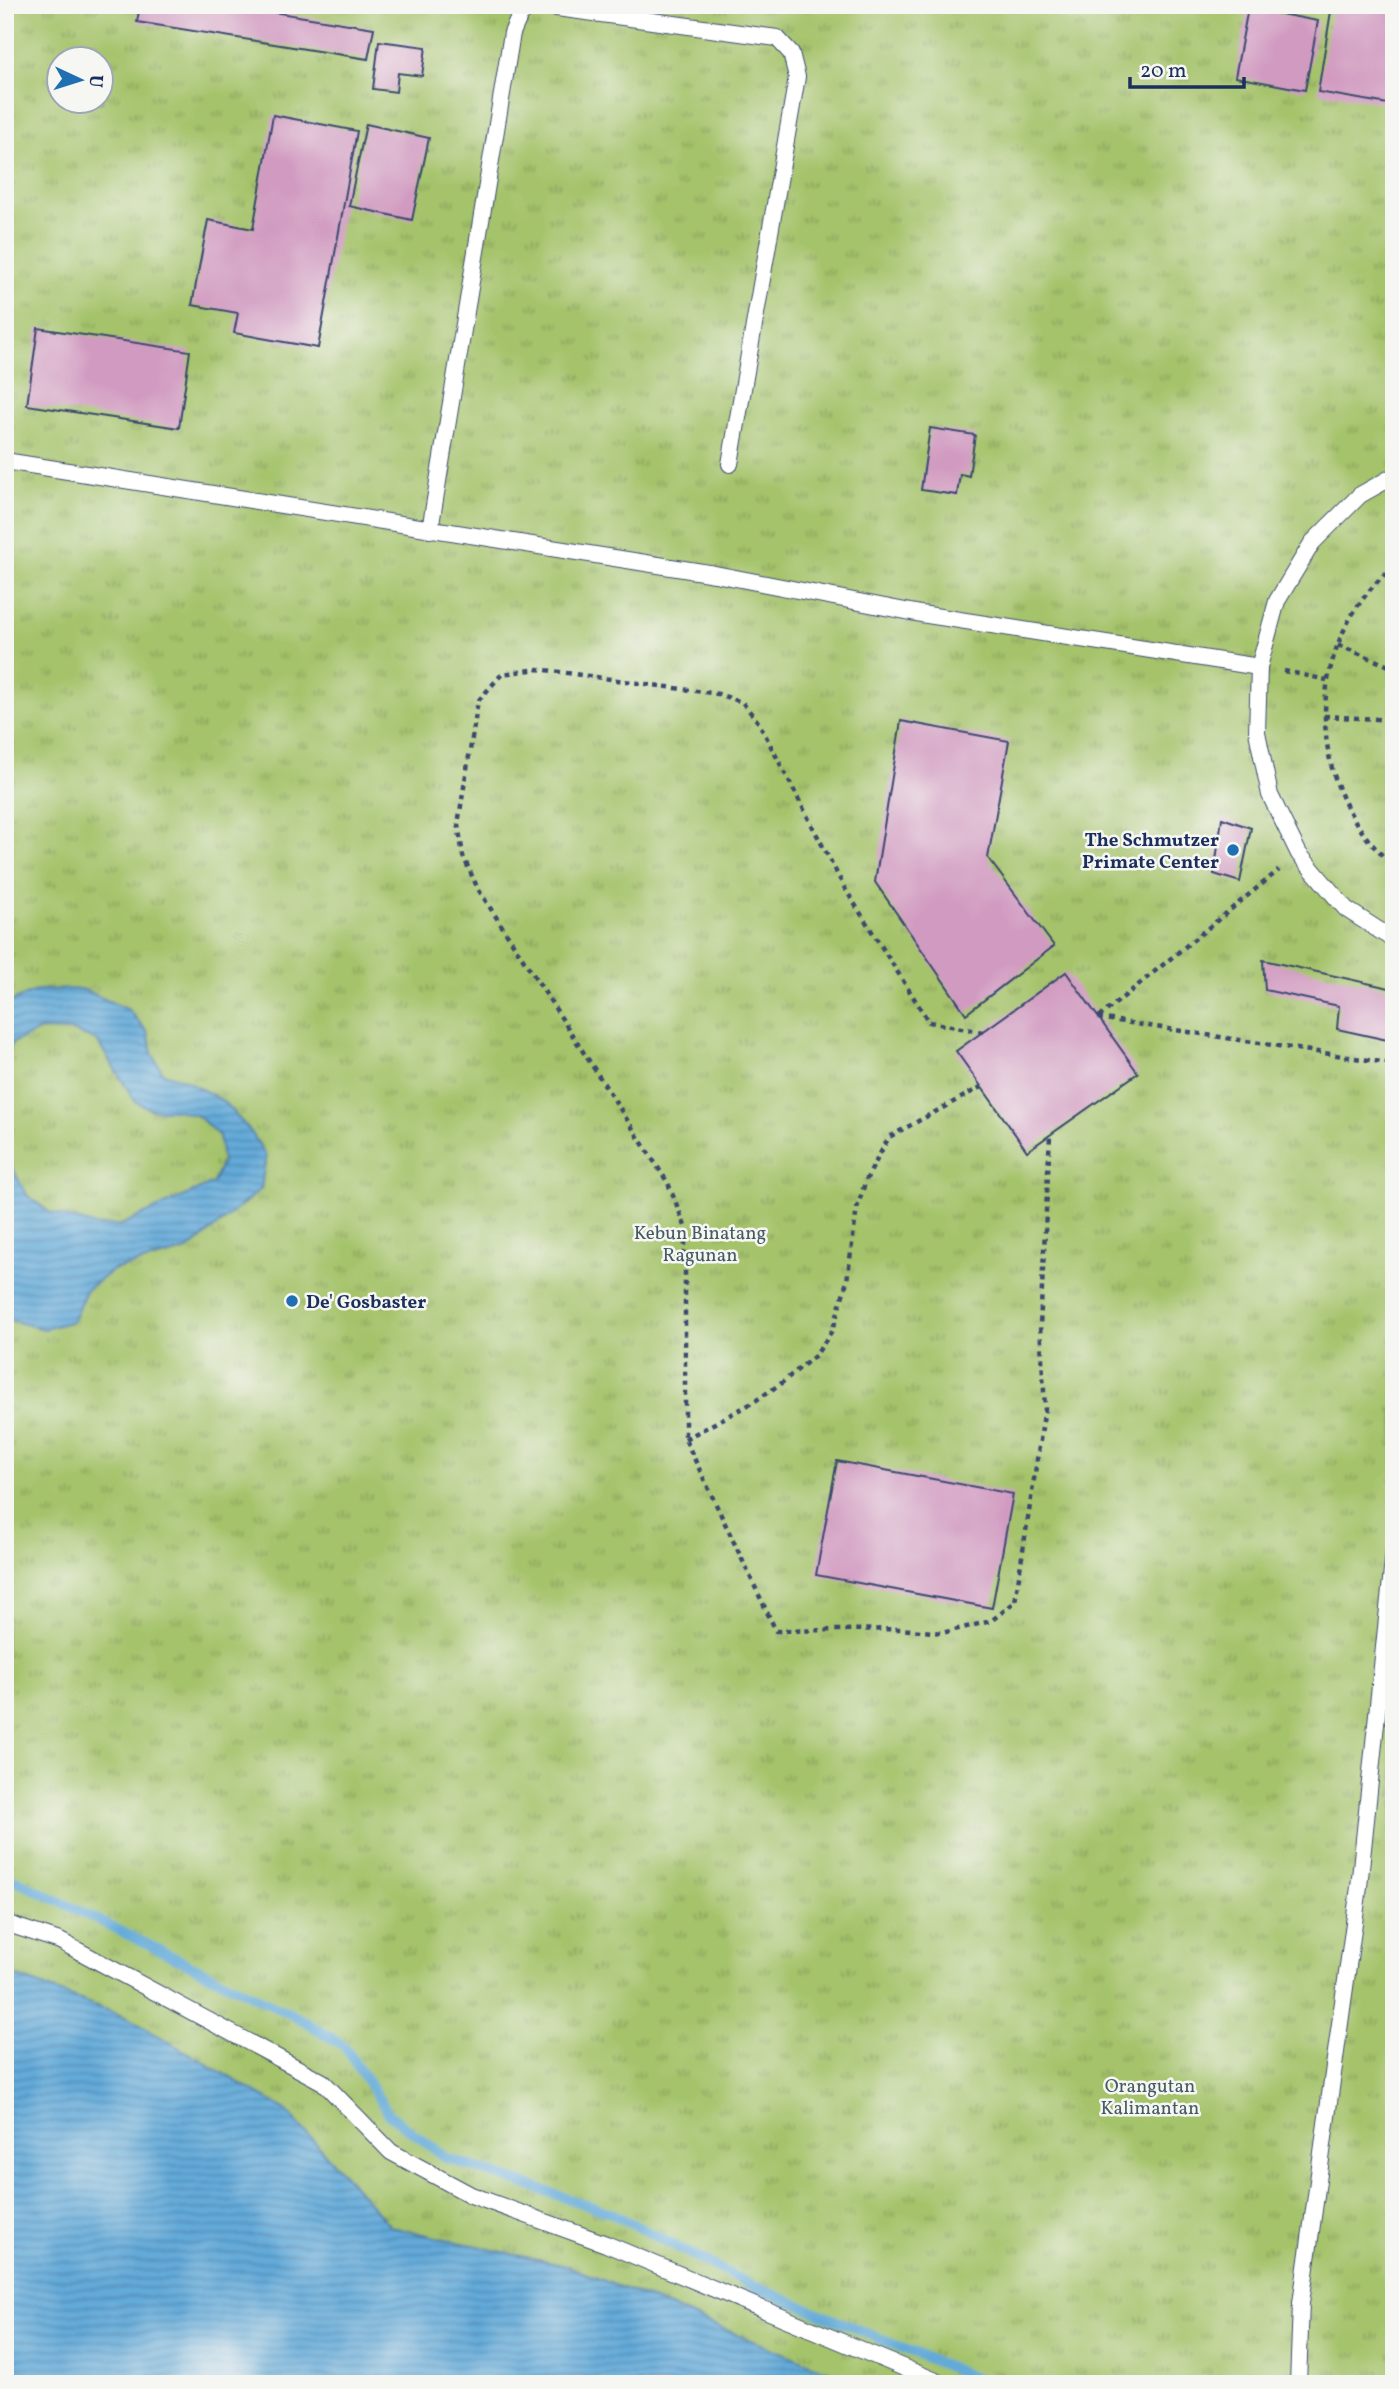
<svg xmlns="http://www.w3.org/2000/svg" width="1399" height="2389" font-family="Vollkorn,serif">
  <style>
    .park { fill: url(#park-tufts); stroke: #607964; stroke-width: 2; fill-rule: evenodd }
    .water { fill: url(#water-rules); stroke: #3f6c9c; stroke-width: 2 }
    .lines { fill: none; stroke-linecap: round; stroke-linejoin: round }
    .stream { stroke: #63aad9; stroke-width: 10 }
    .building { fill: #d19bc1 }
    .service-casing { stroke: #3b4a6e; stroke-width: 18 }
    .path { stroke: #3b4a6e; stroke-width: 4.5; stroke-dasharray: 5 5; stroke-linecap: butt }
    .service { stroke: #fff; stroke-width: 16 }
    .poi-dot { fill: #1f6fb2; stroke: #f6f6f2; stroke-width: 2.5 }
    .labels { text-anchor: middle; stroke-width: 5; stroke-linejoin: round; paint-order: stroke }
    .poi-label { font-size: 19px; font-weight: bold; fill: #1b2f5e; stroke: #f6f6f2; text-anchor: end }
    .park-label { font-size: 19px; fill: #445b62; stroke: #f6f6f2 }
  </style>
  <defs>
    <pattern id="park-tufts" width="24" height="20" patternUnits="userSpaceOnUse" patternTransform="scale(1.75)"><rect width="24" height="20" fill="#a5c36b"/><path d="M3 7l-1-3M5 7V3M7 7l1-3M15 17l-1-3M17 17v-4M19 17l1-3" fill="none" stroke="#869f5b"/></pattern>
    <pattern id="water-rules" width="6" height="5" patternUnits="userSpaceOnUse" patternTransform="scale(1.75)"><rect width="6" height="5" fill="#63aad9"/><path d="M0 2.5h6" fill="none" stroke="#518bb3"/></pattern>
  </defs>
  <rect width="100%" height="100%" fill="#f6f6f2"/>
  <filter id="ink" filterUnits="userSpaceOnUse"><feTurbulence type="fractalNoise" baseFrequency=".0143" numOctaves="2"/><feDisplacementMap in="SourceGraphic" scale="14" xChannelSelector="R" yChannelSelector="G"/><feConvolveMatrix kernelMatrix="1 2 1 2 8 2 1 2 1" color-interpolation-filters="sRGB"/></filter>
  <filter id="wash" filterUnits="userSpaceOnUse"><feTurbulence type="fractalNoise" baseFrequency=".00686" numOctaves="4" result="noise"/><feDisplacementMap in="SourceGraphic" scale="28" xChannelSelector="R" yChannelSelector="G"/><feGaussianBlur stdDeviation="1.57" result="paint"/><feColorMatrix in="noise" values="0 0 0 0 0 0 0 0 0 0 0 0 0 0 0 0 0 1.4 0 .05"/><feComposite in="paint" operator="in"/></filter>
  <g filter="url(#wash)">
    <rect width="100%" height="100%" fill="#f2e4cc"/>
    <path class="park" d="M5 5H1394V2384H5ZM60 60H102V102H60Z"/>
    <path class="water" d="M82 989 129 1010 148 1033 152 1053 163 1073 183 1079 223 1101 252 1133 266 1156 261 1189 188 1250 113 1270 86 1290 73 1321 44 1329 5 1319V1155L27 1195 49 1212 96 1226 121 1225 213 1183 222 1162 219 1136 198 1116 177 1110H152L135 1101 97 1041 72 1031 41 1030 12 1043 7 1062 9 1080 5 1083V1004L38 990Z
      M5 1972 128 2018 286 2110 391 2227 570 2267 860 2384H5Z"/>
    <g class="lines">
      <path class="stream" d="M5 1875 301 2019 344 2046 389 2114 446 2158 611 2213 749 2284 989 2384"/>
    </g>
    <g id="blocks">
      <path class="building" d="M140 5H229L374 28 368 59 137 22Z
        M1332 5H1394V105L1318 92Z
        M1248 8 1318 21 1305 90 1235 77Z
        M379 41 426 47 422 76 398 73 396 92 373 89Z
        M273 115 357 131 318 348 234 333 238 313 192 305 208 220 253 229Z
        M366 124 429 138 412 220 349 206Z
        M38 328 190 351 179 428 27 405Z
        M930 428 975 435 969 476 960 474 957 495 921 490Z
        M901 721 1009 741 988 858 1054 946 966 1014 875 882Z
        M1222 818 1251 828 1240 882 1214 874Z
        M1263 960 1394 989V1032L1392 1041 1337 1029 1339 1006 1265 990Z
        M1066 972 1138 1073 1027 1151 956 1051Z
        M837 1461 1013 1494 992 1608 816 1575Z"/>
    </g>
  </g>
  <g filter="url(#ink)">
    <use href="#blocks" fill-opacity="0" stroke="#3b4a6e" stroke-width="2"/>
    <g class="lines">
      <g class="service-casing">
        <path id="service" d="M535 5 777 38 791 53 797 77 730 464
          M5 461 715 574 921 614 1259 667
          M1394 476 1360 495 1312 543 1277 601 1259 667 1257 732 1270 795 1299 854 1346 909 1394 940
          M430 530 512 33 520 15 534 5
          M5 1923 60 1941 323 2082 391 2152 471 2195 606 2244 943 2384
          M1298 2384 1301 2303 1359 1887 1394 1551"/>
      </g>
      <path class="path" d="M1394 566C1301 643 1303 789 1394 866
        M1338 645 1394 668
        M1284 671 1327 680
        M1324 716 1394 720
        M1099 1017 1279 870
        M1098 1018 1394 1064
        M983 1032 929 1022 844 887 759 723 742 702 718 694 538 669 502 674 478 701 458 824 463 856 478 889 668 1183 685 1226V1439L776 1631 901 1629 942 1633 991 1621 1015 1602 1045 1408 1040 1326 1050 1135
        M685 1439 752 1403 779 1385 816 1355 833 1329 847 1281 857 1208 866 1180 889 1137 981 1087"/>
      <use href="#service" class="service"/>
    </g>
  </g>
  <g class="poi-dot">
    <circle cx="1233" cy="850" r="7"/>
    <circle cx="292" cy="1301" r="7"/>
  </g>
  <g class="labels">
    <g class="poi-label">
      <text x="1219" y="846">The Schmutzer<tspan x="1219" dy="22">Primate Center</tspan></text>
      <text x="306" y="1308" text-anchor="start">De' Gosbaster</text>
    </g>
    <g class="park-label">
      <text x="700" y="1239">Kebun Binatang<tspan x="700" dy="22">Ragunan</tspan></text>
      <text x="1150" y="2092">Orangutan<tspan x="1150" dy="22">Kalimantan</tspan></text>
    </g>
  </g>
  <rect width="1399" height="2389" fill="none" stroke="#f6f6f2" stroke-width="28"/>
  <g transform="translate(80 80) rotate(94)"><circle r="33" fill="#f6f6f2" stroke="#9ea6b7" stroke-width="2"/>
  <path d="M0-5L12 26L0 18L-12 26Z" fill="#1f6fb2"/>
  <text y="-10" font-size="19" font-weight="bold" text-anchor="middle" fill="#1b2f5e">U</text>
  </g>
  <path d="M1130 77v10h114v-10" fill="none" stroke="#1b2f5e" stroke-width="3.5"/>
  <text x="1140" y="77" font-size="21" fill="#1b2f5e" stroke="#f6f6f2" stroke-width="5" paint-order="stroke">20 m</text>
</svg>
